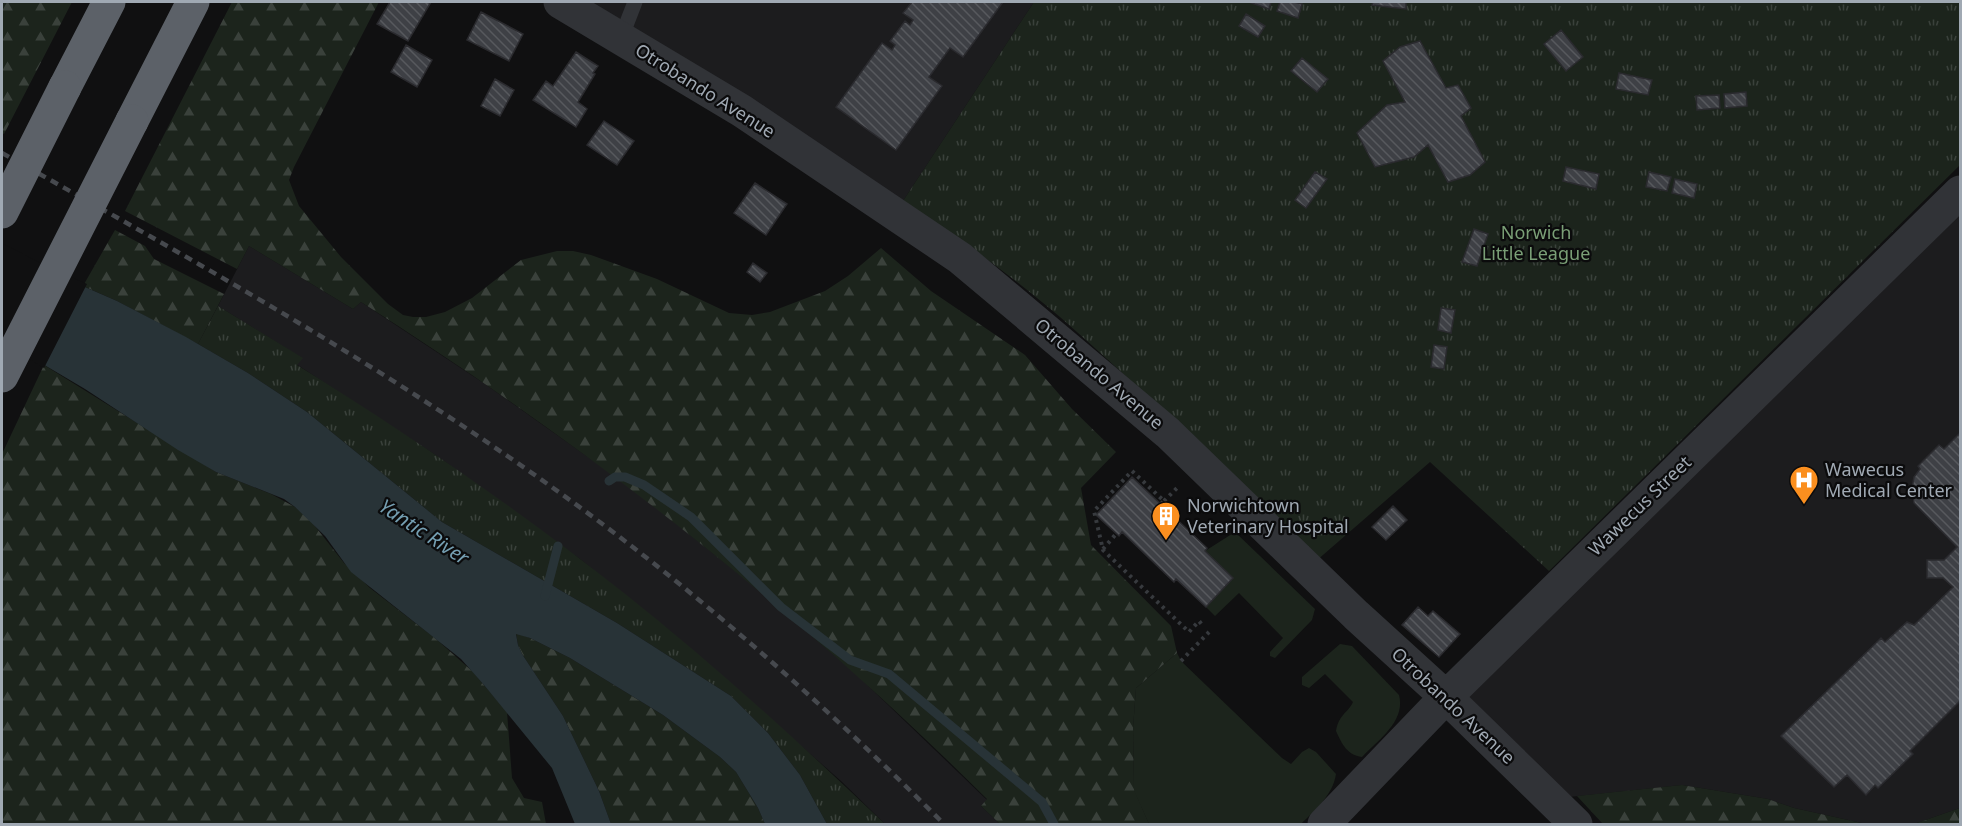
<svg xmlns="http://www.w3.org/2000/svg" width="1962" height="826" font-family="'Noto Sans',sans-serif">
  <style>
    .built { fill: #1c1c1e }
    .grass { fill: #1c241c }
    .forest { fill: url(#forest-firs) }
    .park { fill: url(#park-tufts) }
    .water { fill: #283337 }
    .pier { fill: #101011 }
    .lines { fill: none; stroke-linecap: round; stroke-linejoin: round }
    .stream { stroke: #283337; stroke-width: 9 }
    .building { fill: url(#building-back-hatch); stroke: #2a2a2e; stroke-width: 1.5 }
    .path { stroke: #373a3e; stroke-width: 4; stroke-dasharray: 3 4.5; stroke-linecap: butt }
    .service { stroke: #313337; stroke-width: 15 }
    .tertiary { stroke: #313337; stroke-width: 33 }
    .motorway { stroke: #5c6168; stroke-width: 33 }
    .rail { stroke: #46494e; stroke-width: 4.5; stroke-dasharray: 8 6; stroke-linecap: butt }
    .motorway-bridge { stroke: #5c6168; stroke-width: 33 }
    .labels { text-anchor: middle; stroke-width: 4.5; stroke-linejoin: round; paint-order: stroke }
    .street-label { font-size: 18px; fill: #a0a9b3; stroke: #0b0b0c }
    .park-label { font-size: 18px; fill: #7a9f76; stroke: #0b0b0c }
    .poi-label { font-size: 18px; fill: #a0a9b3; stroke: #0b0b0c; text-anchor: start }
    .water-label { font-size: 20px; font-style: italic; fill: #749eb1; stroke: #0b0b0c }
  </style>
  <defs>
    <pattern id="forest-firs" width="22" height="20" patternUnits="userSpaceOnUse" patternTransform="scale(1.5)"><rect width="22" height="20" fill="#1c241c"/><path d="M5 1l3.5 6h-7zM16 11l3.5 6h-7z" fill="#3a413b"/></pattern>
    <pattern id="park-tufts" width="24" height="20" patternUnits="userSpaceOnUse" patternTransform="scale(1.5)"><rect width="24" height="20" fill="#1c241c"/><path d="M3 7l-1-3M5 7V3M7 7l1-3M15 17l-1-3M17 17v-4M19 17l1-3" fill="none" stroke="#3a413b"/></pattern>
    <pattern id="building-back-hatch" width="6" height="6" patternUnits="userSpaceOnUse" patternTransform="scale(1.5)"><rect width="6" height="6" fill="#3e4045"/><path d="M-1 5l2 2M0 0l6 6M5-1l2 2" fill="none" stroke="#57595d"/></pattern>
  </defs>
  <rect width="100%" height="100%" fill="#101011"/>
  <path class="built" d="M589 2H1034L903 201Z
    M1960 202V808L1914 824H1866L1794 808 1768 799 1682 785 1550 799 1446 697Z
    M249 246 353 309 361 302 485 384 633 489 771 600 859 677 987 800 981 806 1000 824H885L841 781 669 630 580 559 440 458 296 364 302 358 218 306Z"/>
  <path class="grass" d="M1235 532 1315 609 1312 620 1275 658 1270 656V652L1283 638 1239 593 1215 616 1206 607 1233 578 1205 551Z
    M1340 644 1352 646 1399 695C1406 721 1378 740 1362 757 1347 755 1342 744 1336 731 1339 714 1348 713 1353 702L1325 674 1309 688 1302 685V677Z
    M1177 653 1181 661 1282 758 1291 764 1302 752 1309 748 1316 752 1336 774C1333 795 1315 810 1301 824H1149L1134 791 1133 728 1136 688Z"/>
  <path class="forest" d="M2 2H72L4 134 2 133Z
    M232 2H379L294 167 289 180 299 206 341 257 388 304 403 315 413 317H426L445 312 472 298 521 260 557 251H573L591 255 657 279 729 313 752 315 770 312 825 291 848 276 881 248 931 291 1025 355 1072 409 1116 452 1081 488 1091 545 1171 626 1177 653 1136 688 1133 728 1134 790 1149 824H1000L981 806 987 799C794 607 590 448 361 302L353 309 249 246 237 269 125 211Z
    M115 230 145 246 154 259 224 294 198 344 117 301 83 286Z
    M44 365 216 472 271 494 295 507 311 521 344 563 370 588 436 639 472 671 507 712 512 778 524 798 542 802 546 824H2V454Z
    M516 633 530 638 570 658 663 715 720 757 736 772 758 808 765 824H611L599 791 563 716 522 654 518 645Z
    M1682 785 1768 799 1794 808 1866 824H1603L1577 796Z
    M1960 808V824H1906H1914Z"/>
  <path class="park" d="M1034 2H1960V165L1549 571 1430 462 1316 561C1231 479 1149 394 1060 317 1011 275 957 237 903 201Z
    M218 306 303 358 297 365C410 435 519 510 624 593 715 665 801 744 885 824H827L800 775 768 733 731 696 617 623 442 522 307 412 248 373 198 344Z"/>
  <path class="water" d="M2 246 46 270 117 301 186 337 248 373 307 412 442 522 617 623 731 696 768 733 800 775 827 824H765L758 808 736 772 720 757 663 715 570 658 530 638 516 634 518 645 522 654 563 716 599 791 611 824H575L552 768 484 685 461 659 351 572 325 536 295 507 284 499 216 472 178 450 85 389 2 340Z"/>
  <path class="pier" d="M2 243 48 267 87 284 44 368 2 343Z"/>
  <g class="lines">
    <path class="stream" d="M609 481 615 477H625L644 485 691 517 781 607 850 660 889 674 1042 802 1054 824
      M545 596 558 546"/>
  </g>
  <path class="building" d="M390 2H431L408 41 377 24Z
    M912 2H1003L963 57 950 48 929 77 942 86 896 150 836 107 882 43 892 50 895 45 890 41 905 21 910 25 913 20 903 13Z
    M1249 2H1271L1269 9Z
    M1280 2H1294L1302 4 1298 18 1277 11Z
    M1373 2H1406V9L1372 5Z
    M481 12 523 34 509 61 467 40Z
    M1246 14 1265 26 1258 37 1239 26Z
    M1561 30 1583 57 1566 71 1544 44Z
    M1420 41 1446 88 1458 85 1471 108 1461 116 1485 162 1470 175 1448 182 1428 145 1414 157 1375 167 1357 133 1387 105 1405 102 1383 61 1400 47Z
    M406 45 432 60 417 87 391 72Z
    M576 52 598 66 593 73 595 74 578 102 587 109 576 127 533 100 546 81 553 86Z
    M1302 58 1328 79 1317 92 1291 71Z
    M1619 73 1652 80 1648 95 1616 89Z
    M495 79 514 90 500 116 481 106Z
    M1746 92 1747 106 1725 108 1724 94Z
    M1719 95 1720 108 1697 110 1696 96Z
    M604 121 634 141 617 165 587 145Z
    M1566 167 1599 174 1596 189 1563 181Z
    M1315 172 1327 179 1306 208 1295 200Z
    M1649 172 1671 177 1667 191 1646 187Z
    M1675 179 1697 184 1694 198 1672 193Z
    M755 183 787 204 766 235 734 213Z
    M1474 229 1488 234 1477 266 1462 262Z
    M753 263 767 273 760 282 747 272Z
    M1441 308 1455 310 1451 333 1438 330Z
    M1434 345 1447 347 1444 369 1431 367Z
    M1960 433V701L1910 751 1913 754 1878 788 1875 785 1866 795 1847 775 1834 787 1781 736 1881 638 1885 642 1907 622 1914 625 1953 587 1943 578H1927V560H1944L1957 547 1914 503 1912 488 1914 477 1920 469 1918 466 1939 445 1944 449Z
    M1132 477 1207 548 1205 551 1233 578 1206 607 1176 579 1174 582 1122 532 1119 536 1096 515Z
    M1393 506 1407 520 1386 540 1372 527Z
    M1418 607 1428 616 1433 611 1460 634 1439 657 1402 625Z"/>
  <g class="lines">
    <path class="path" d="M1164 501 1178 487
      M1161 504 1164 501 1132 471 1094 511 1103 550 1189 632 1199 621 1204 627
      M1103 549 1116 534
      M1181 661 1209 632"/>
    <path class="service" d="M621 38 635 2"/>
    <path class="tertiary" d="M560 2 742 111 960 258 1168 433 1356 615 1446 697 1576 824
      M1324 824 1446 697 1960 192"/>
    <path class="motorway" d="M65 87 109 2
      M132 121 193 2"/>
    <path class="rail" d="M2 153C197 262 392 371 574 503 706 599 829 709 944 824"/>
    <path class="motorway-bridge" d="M2 212 65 87
      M2 376 132 121"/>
  </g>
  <defs>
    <g id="hospital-pin" transform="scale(1.5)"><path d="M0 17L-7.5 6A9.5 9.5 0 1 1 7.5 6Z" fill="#fb8f1f" stroke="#0b0b0c"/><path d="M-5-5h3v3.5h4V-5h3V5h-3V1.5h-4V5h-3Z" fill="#fff"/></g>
    <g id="building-pin" transform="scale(1.5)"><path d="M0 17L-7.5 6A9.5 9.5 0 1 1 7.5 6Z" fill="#fb8f1f" stroke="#0b0b0c"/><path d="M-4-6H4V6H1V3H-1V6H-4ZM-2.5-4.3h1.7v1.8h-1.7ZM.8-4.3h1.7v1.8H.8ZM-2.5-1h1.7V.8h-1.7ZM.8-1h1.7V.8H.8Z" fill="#fff"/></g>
  </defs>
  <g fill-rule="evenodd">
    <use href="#hospital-pin" x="1804" y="480"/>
    <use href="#building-pin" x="1166" y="516"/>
  </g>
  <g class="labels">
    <g class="street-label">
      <text transform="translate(705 91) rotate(32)" y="6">Otrobando Avenue</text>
      <text transform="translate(1099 374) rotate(40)" y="6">Otrobando Avenue</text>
      <text transform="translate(1640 506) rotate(-44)" y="6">Wawecus Street</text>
      <text transform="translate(1453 706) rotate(43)" y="6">Otrobando Avenue</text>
    </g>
    <g class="park-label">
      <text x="1536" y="239">Norwich<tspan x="1536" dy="21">Little League</tspan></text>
    </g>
    <g class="poi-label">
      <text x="1825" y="476">Wawecus<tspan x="1825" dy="21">Medical Center</tspan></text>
      <text x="1187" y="512">Norwichtown<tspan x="1187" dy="21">Veterinary Hospital</tspan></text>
    </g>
    <g class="water-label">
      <text transform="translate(424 532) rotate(33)" y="7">Yantic River</text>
    </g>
  </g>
  <rect width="1962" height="826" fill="none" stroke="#a0a9b3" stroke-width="6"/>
</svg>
